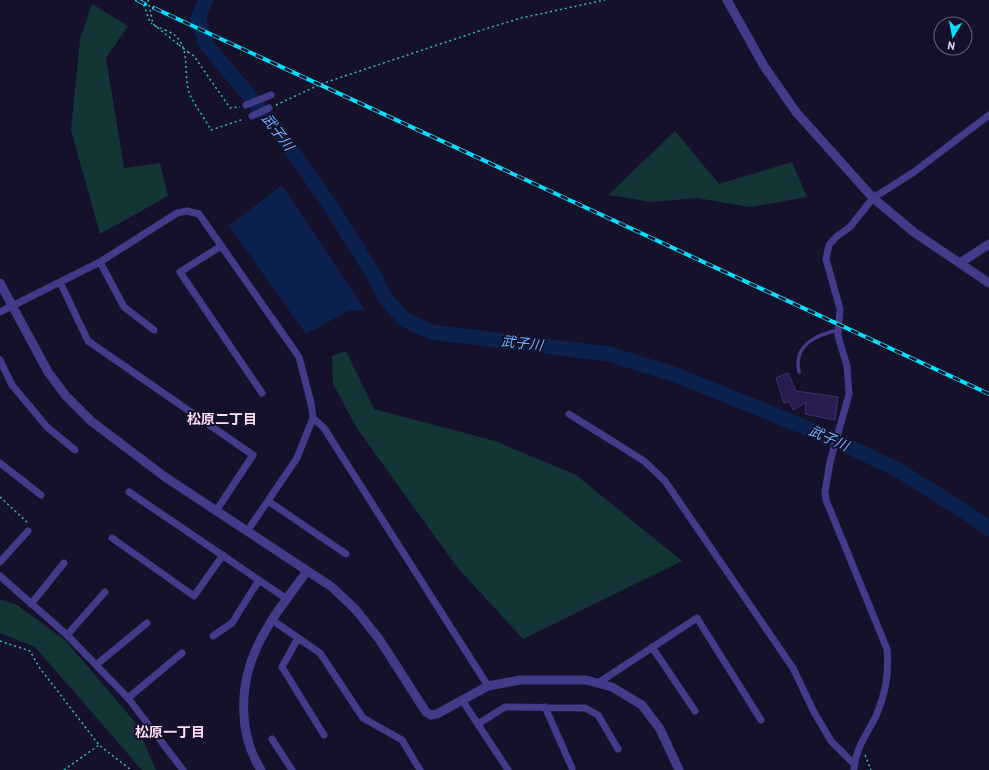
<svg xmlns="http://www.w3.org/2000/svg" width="989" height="770" font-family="'PT Sans','Noto Sans JP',sans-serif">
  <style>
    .green { fill: #133535 }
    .water { fill: #0c224e }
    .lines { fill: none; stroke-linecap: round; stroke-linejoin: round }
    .river { stroke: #0c224e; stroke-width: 15 }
    .building { fill: #281c4c; stroke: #3f2e78 }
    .path { stroke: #2fbeba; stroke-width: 1.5; stroke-dasharray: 2 3; stroke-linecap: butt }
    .service { stroke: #413b8a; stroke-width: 3.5 }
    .minor { stroke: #413b8a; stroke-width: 7 }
    .tertiary { stroke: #413b8a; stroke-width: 9 }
    .rail-casing { stroke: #06deff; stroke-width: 4 }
    .rail { stroke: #16112b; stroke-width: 2.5; stroke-dasharray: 8; stroke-linecap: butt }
    .path-bridge { stroke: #2fbeba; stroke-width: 1.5; stroke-dasharray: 2 3; stroke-linecap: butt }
    .labels { text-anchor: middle; stroke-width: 4; stroke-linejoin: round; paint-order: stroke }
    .water-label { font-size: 14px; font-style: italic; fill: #68b4ff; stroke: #16112b }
    .neighbourhood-label { font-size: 14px; font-weight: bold; fill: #ffdcf1; stroke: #16112b }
  </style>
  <rect width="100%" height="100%" fill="#16112b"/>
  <path class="green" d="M92 4 128 26 106 58 124 168 160 163 168 196 100 234 71 130 80 39Z
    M675 131 719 184 792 162 807 197 750 207 697 198 652 202 608 195Z
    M346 351 374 409 495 441 576 475 682 561 523 639 457 567 358 430 333 384 332 356Z
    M0 599 17 605 66 641 135 722 156 770H142L35 647 0 633Z"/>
  <path class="water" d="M282 185 365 310 348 311 306 334 229 226Z"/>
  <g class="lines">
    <path class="river" d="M206 0 198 18 206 44 273 124 328 202 375 277 385 298 405 320 431 332 609 354 679 376 831 438 900 471 973 517 989 529"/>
  </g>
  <path class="building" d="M788 373 796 391 838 397 835 420 805 414 806 402 793 410 789 401 784 403 776 378Z"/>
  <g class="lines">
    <path class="path" d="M142 0 150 22 152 24
      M148 0 153 24 179 45
      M165 30C195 41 181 72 190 95 196 107 205 119 211 130L244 119
      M188 52 194 56 230 108 240 107
      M276 105 321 84 482 30 521 18 605 0
      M0 497 28 523
      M0 641 30 651 39 667 99 745 131 770
      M865 755 871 770
      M64 770 99 745"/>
    <path class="service" d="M799 372C793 345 816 335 838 330"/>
    <path class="minor" d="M246 105 271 95
      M252 116 269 108
      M221 246 180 272 262 393
      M100 262 124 307 154 330
      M60 282 88 341 253 455 216 511
      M0 312 100 262 177 213 187 211 199 214 299 357 311 403 313 418 297 458 248 530
      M0 360 12 385 47 427 75 450
      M569 414 644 461 665 481 793 668 814 712 831 741 854 764
      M313 418 324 428 488 686
      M0 463 41 495
      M129 492 287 599
      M268 501 346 554
      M112 538 194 596 223 555
      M0 562 28 531
      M0 576 67 635 128 698 183 770
      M31 604 64 563
      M272 620 320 653 363 718 402 740 420 770
      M67 635 105 592
      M213 636 232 623 259 580
      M298 638 282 667 324 735
      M652 647 695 711
      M96 665 147 623
      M598 683 697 618 761 720
      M128 698 182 653
      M462 700 508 770
      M545 707 572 768
      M478 724 505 707 585 708 598 715 618 749
      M272 739 292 770
      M854 770C855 749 867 734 876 716 886 692 889 674 887 649L826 500 825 492 830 462 849 394 847 366 838 336 840 309 826 259 829 245 836 237 850 227 873 198 914 172 989 115"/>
    <path class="tertiary" d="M727 0 764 66 796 112 873 198 915 233 989 283
      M960 263 989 244
      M0 283 48 372 66 396 91 421 165 477 332 587 356 610 379 639 426 712 431 715 437 714 488 686 520 680H586L612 687 642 705 660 729 679 770
      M261 770C238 734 239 685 257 647 269 620 290 595 307 571"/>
    <g class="rail-casing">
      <path id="rail" d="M137 0 145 4
        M154 8 989 394"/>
    </g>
    <use href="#rail" class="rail"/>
    <path class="path-bridge" d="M155 26 165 30
      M179 45 188 52"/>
  </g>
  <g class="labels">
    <g class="water-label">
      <text transform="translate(278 132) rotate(53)" y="5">武子川</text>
      <text transform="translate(522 343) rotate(7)" y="5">武子川</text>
      <text transform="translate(829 438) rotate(24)" y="5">武子川</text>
    </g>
    <g class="neighbourhood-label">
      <text x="222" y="424">松原二丁目</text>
      <text x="170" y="737">松原一丁目</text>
    </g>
  </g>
  <g transform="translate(953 36) rotate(190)"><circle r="19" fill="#16112b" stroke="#676180"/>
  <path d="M0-3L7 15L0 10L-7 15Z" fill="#06deff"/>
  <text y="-6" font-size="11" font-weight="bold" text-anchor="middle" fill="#e0daff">N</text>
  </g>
</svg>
